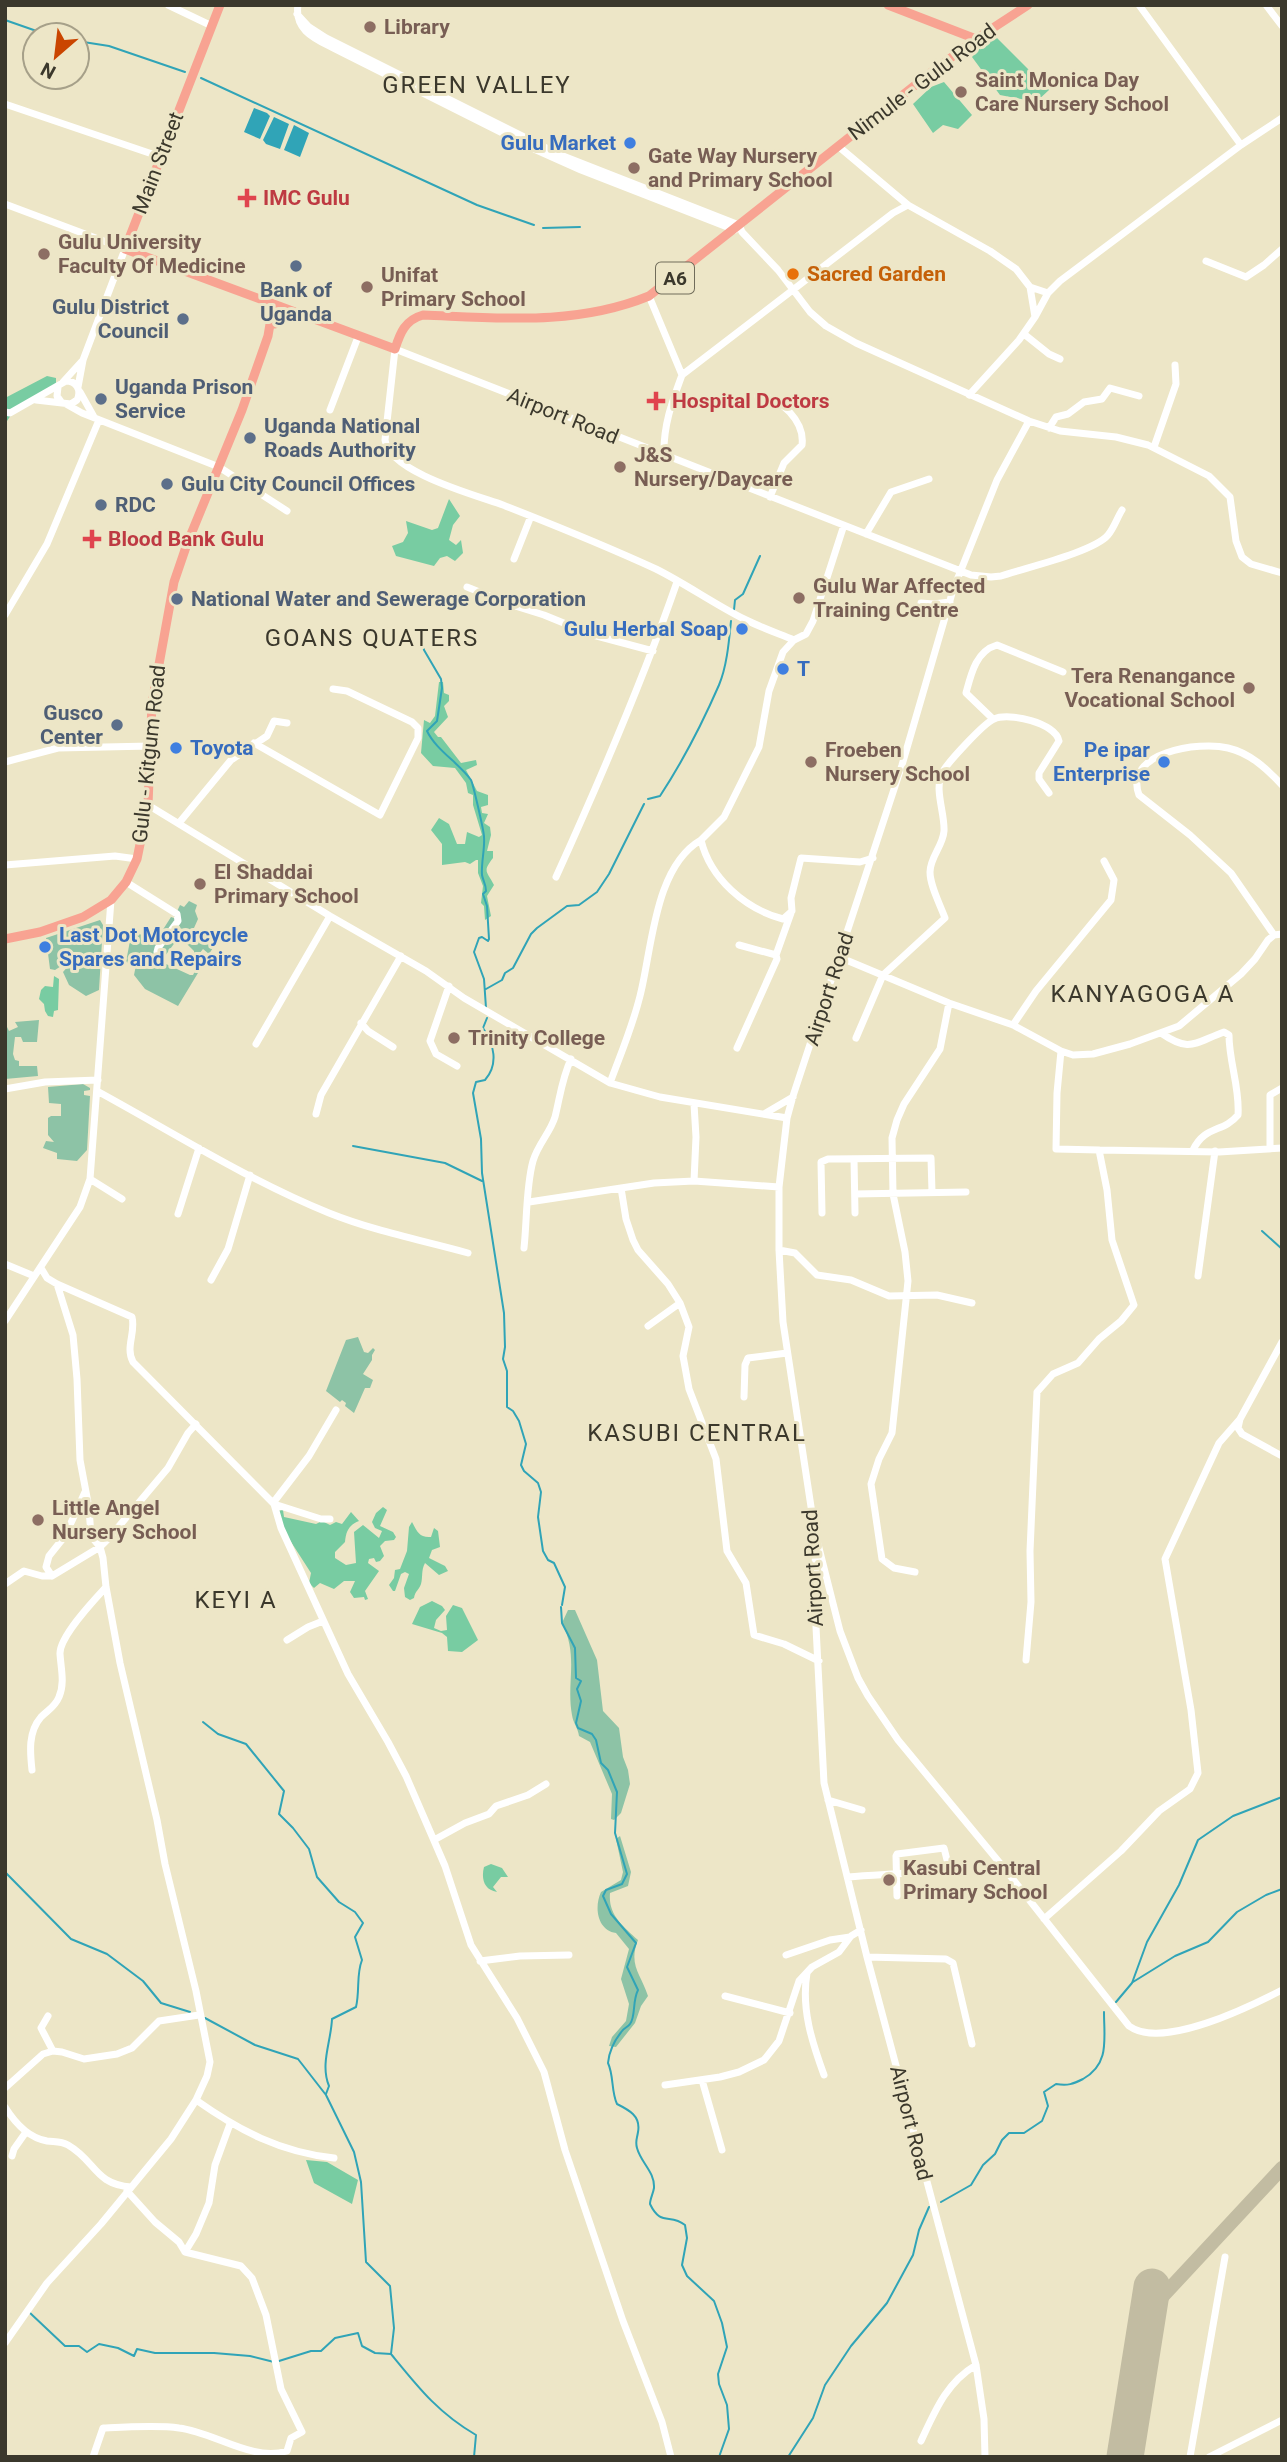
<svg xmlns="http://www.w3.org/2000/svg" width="1287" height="2462" font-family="Roboto,sans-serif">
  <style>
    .green { fill: #8dc3a6 }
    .forest { fill: #78cca2 }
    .water { fill: #30a4b7 }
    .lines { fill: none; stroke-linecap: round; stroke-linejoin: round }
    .stream { stroke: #30a4b7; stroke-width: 2 }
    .taxiway { stroke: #c2bca2; stroke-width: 14 }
    .runway { stroke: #c2bca2; stroke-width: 37 }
    .minor { stroke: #fff; stroke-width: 7 }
    .major { stroke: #f8a392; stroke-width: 9 }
    .education-dot { fill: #8d6e63; stroke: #ede6c7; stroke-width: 2.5 }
    .shop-dot { fill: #3f7fe0; stroke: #ede6c7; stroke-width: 2.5 }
    .health-dot { fill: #e0444e; stroke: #ede6c7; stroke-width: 2.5 }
    .service-dot { fill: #5c6f8a; stroke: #ede6c7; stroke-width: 2.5 }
    .food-dot { fill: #e8710a; stroke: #ede6c7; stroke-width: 2.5 }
    .labels { text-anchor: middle; stroke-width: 6; stroke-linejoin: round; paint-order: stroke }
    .shield { fill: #ede6c7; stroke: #706c5a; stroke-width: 2 }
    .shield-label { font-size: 19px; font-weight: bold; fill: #3b382c }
    .education-label { font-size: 21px; font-weight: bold; fill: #785e54; stroke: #ede6c7; text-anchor: start }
    .street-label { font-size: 21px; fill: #3b382c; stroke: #ede6c7 }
    .shop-label { font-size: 21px; font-weight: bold; fill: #366cbe; stroke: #ede6c7; text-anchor: end }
    .health-label { font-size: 21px; font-weight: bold; fill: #be3a42; stroke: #ede6c7; text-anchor: start }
    .food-label { font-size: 21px; font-weight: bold; fill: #c56008; stroke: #ede6c7; text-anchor: start }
    .service-label { font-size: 21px; font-weight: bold; fill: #4e5e75; stroke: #ede6c7; text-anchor: start }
    .quarter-label { font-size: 24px; letter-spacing: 2px; fill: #3b382c; stroke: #ede6c7 }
  </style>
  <rect width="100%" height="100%" fill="#ede6c7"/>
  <path class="green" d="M189 901 197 905 195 911 198 919 194 928 203 934 207 932 218 940 209 954 203 949 199 954 206 958 205 962 194 955V951L187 944 176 941 165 956 166 964 190 975H193L198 965 201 968 178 1006 145 989 134 975 136 965 126 962 132 930 155 942 171 917 174 918 180 905 184 907Z
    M100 920 103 925 99 990 86 996 69 985 63 972 70 964 69 961 55 970 50 969 46 938Z
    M39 1020 37 1042H23L21 1037H15L13 1054 15 1060 19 1061V1066H37L38 1076 5 1079V1023L9 1031 18 1027 15 1022Z
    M83 1084 90 1088V1090L84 1091V1095L90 1096 87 1150 77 1161 57 1159V1153L43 1148 46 1141 54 1142 48 1135V1118L51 1116H61V1104L49 1103 48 1087Z
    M358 1337 364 1352 368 1353 373 1348 375 1350 372 1355V1360L363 1374 373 1380 370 1388H365L354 1413 345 1406 346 1403 342 1400 340 1402 326 1391 346 1340Z
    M568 1610H575L597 1660 603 1711 619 1728 623 1757 628 1770 630 1784 621 1813 614 1820 611 1819 612 1794 590 1742 579 1736C578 1728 573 1723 572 1715 566 1683 579 1656 562 1623Z
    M620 1836 631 1872 628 1886 610 1893C608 1915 623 1926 638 1940 628 1965 641 1974 648 1996L641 2006 635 2023 616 2047 609 2046 612 2037 626 2021 629 2004 621 1979 629 1949 616 1933C597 1930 594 1907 601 1892L621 1880 623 1872 616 1839Z"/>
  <path class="forest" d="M997 38 1049 90 1036 102 1000 95 972 57 984 43Z
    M944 82 972 115 958 129 943 125 933 133 913 104 931 87Z
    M47 376 56 378V384L15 409 5 424V398Z
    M449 499 460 516 453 525 449 540 456 545 461 540 463 553 455 561 447 556 440 558 434 566 396 556 392 546 403 542 408 533 406 521 432 530 438 528Z
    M439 682H443L444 693 449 695V701L444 706 448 717 434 732 438 737H441L461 763 476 760 477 765 466 770 477 791 488 795V805L481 807 482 813 488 814 484 823 490 827 491 835 487 851H493V858C482 872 487 871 494 885L487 896 491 916 485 920 484 906 481 903 483 886 478 873V860H476L470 864 465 862 442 865V844L431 830 439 818 449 824 457 844H465L467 832 479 837 482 835 473 805V795L468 793 466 783 455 768 433 766 421 753 424 720 430 723 435 716Z
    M54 976 59 979 58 1010 54 1011 53 1017 48 1016 45 1011 44 1004 39 999 41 990 45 986 53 987Z
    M383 1507 387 1510 380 1526 393 1532 396 1537 394 1540 385 1541 380 1546 384 1556 380 1561 376 1562 374 1558 369 1559 368 1563 379 1571 365 1591 368 1599 365 1600 364 1597 354 1598 350 1592 355 1581H344L334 1589 320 1583 314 1588 309 1583 311 1573 284 1531 278 1511 283 1510 284 1517 316 1524 322 1521 330 1525 336 1522 342 1524 351 1512 359 1521C349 1525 346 1531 345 1542L335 1552V1558L346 1565 356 1563 354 1532 363 1525 379 1538 382 1531 375 1528 372 1522 376 1513Z
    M412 1522C417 1531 419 1538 431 1537L434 1528 438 1531 440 1547 432 1550 429 1558 445 1566 448 1571 439 1575 425 1563C421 1570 423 1577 421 1584 419 1590 415 1591 414 1598L410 1600 405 1597 404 1588 409 1574 405 1572 401 1574 395 1591H393L389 1585 394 1578 395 1570 400 1569 407 1551 409 1527Z
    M432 1601 442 1606 445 1610 436 1620 434 1628 441 1631 447 1630 446 1616 453 1605 462 1608 478 1640 462 1652 448 1651 447 1637 442 1633 412 1624 420 1607Z
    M491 1864 502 1868 508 1877H501L493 1887 497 1892C484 1890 481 1879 484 1867Z
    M306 2160 327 2162 358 2180 352 2204 314 2183Z"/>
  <path class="water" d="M254 108 267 113 270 116 260 139 244 132Z
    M274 117 289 124 280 149 266 144 263 140Z
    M294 125 309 133 300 157 284 150Z"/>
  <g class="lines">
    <path class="stream" d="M5 20 48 35
      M77 41 109 46 185 72
      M201 78 477 205 534 225
      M543 228 580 227
      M734 610 735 600 743 594 760 556
      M421 631 424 650 441 679 442 688 437 721 427 731C436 750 459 763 471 780 473 784 484 831 484 837 485 849 481 863 482 875 483 881 486 884 486 891L483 894 487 906 489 939 488 941 482 937 479 938 474 952 484 979 486 1008
      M648 799 660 796C683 761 702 724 719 685 727 666 729 641 731 621
      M486 989 502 980 505 973 513 968 531 934 537 928 567 906 579 905 597 892 609 874 644 804
      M487 1018 483 1028C494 1044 499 1064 485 1080L476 1082 473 1093 481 1139 482 1173 504 1313 505 1347 503 1359 507 1371V1407L513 1411 519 1421 526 1444 521 1465 524 1471 538 1483 541 1492 538 1517 543 1551 548 1560 554 1563 565 1587 562 1605
      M353 1146 445 1163 482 1181
      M1262 1231 1282 1249
      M561 1607 562 1623 575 1648 576 1678 581 1681 577 1689 581 1701 576 1723 578 1728 592 1734 596 1740 601 1763 608 1770 617 1792 615 1833 627 1874 622 1884 606 1890 603 1896 611 1914 636 1943 627 1967 638 1990C632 2002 636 2016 630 2024 628 2027 624 2028 622 2031 614 2041 609 2051 608 2063 614 2076 611 2091 617 2104 629 2110 641 2116 638 2132 637 2139 635 2141 637 2148 641 2163 655 2172 654 2188 653 2194 650 2199 650 2204 661 2227 670 2213 685 2225L687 2238 682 2265 687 2276 714 2301 722 2323 727 2347 718 2374 719 2384 727 2405 729 2429 719 2457
      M203 1722 218 1734 246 1744 284 1791 279 1814 293 1828 309 1849 317 1877 339 1902 355 1912 363 1923 355 1937 362 1960C356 1975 360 1990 356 2007L332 2019C331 2042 320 2064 329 2086L326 2094
      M5 1872 71 1939 107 1954 143 1981 161 2003 190 2012
      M1133 1982 1175 1956 1208 1942 1237 1912 1266 1895 1282 1889
      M1116 2002 1132 1983 1147 1942 1179 1885 1198 1840 1233 1816 1282 1797
      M205 2018 255 2045 298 2059 326 2095 354 2152 361 2182 366 2262 390 2286 394 2328 391 2354C418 2387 438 2413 476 2435L474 2457
      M941 2202 971 2185 983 2165 995 2154 1002 2140 1009 2133H1024L1042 2121 1048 2106 1044 2092 1056 2084C1068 2086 1073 2084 1083 2079 1110 2064 1104 2039 1104 2012
      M29 2312 65 2346H79L87 2352 99 2344 118 2348 134 2356 137 2349 155 2353H214L250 2356 274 2362
      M279 2361 311 2351H321L335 2338 358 2333 362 2346 375 2353 391 2354
      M788 2457 813 2418 825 2385 851 2346 887 2303 913 2255 919 2230 929 2207"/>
    <path class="taxiway" d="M1147 2313 1282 2168"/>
    <path class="runway" d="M1125 2457 1152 2287"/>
    <path class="minor" d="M168 5 212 26
      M298 5C294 31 316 39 335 49L534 149 581 170 735 230
      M1139 5 1241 145 1282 118
      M1266 5 1282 26
      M297 14 309 27 326 38 558 154 739 225 742 232 778 270 810 312 826 326 856 343 1029 421 1060 431 1116 437 1148 445 1209 476 1230 497 1236 541 1242 557 1251 564 1282 573
      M5 104 161 157
      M838 146 908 205 990 251 1016 269 1030 287 1048 293
      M5 204 125 249 83 360 78 387
      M1206 261 1246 277 1264 265 1282 249
      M649 296 682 375C672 402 663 426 664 456
      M1035 317 1048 293 1060 281 1241 145
      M1024 334 1049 354 1060 359
      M682 375 893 213 908 205
      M63 382 83 360
      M80 392 94 417
      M969 395 1019 340 1035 317 1030 287
      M758 396C781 397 805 422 802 445L784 463 770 497
      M36 400 62 403
      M66 404 82 413 219 467 287 511
      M330 410 358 337
      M5 412 10 413 66 381C76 381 82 390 77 400L71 404 62 403 57 396 58 387
      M1049 428 1056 417 1068 414 1084 402 1102 399 1110 388 1139 396
      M1154 447 1176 384 1175 365
      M844 525 813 621 806 634 794 640C777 633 760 627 744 619 714 604 686 584 656 569 606 546 554 525 503 505 475 495 389 472 385 440L395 349 971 575 991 577 1001 576C1024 568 1094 552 1108 535 1114 528 1117 518 1122 510
      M866 534 891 492 929 479
      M514 559 531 516
      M467 587 512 605 544 615 593 635 653 651
      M921 603 933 604 950 602
      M5 615 47 544 99 420
      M794 640 783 652 769 691 759 747 724 817 701 840C710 878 745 909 783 919L792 911 791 898 801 858 860 862 873 858
      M993 719 966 693C971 674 976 651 997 645L1063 672
      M254 743 380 815 418 738V728L412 722 347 691 333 689
      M5 762 58 748 151 746
      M148 805 330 916 426 971 464 998 610 1083 660 1097 787 1118
      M179 823 231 760 267 736 274 721 287 723
      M5 865 115 856 137 859
      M556 877C600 780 642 683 677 582
      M126 882 177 914 178 921 158 948 157 952 162 961
      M1274 935 1231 873 1190 835 1139 795C1123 752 1199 741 1228 748 1250 753 1267 769 1282 785
      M739 945 776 955
      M839 957 949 1003 1013 1025 1061 1051 1057 1093 1056 1149 1099 1150 1107 1190 1112 1240 1134 1305 1121 1321 1099 1339 1078 1363 1053 1374 1037 1392 1030 1551 1031 1602 1026 1660
      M449 986 430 1041 436 1054 457 1066
      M361 1023 368 1031 393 1047
      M1013 1025 1036 991 1111 900 1114 880 1104 861
      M1161 1033C1190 1053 1194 1043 1224 1032L1229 1035C1229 1062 1240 1088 1238 1115 1223 1133 1205 1125 1193 1150
      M856 1038 883 975 945 918C940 904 930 886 930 872 930 857 943 846 944 831 945 813 934 790 942 773 947 763 984 723 994 719 1009 712 1056 723 1059 741L1039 773V779L1049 793
      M256 1044 330 916
      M737 1048 777 959 776 955 791 913
      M1061 1051 1073 1055 1093 1054 1130 1044 1179 1026 1241 974 1255 959 1268 940 1274 935 1282 934
      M610 1083C621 1053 632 1028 640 996 652 950 654 867 701 840
      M5 1089 45 1082 98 1080
      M97 1091C174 1133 248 1180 329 1213 374 1231 421 1240 468 1253
      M694 1104 696 1137 694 1181
      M316 1114 321 1095 401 956
      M764 1114 793 1097
      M1270 1149V1095L1282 1088
      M1099 1150 1219 1152 1282 1148
      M854 1159 855 1213
      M90 1179 122 1199
      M621 1188 626 1219 633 1240 638 1250 668 1284 680 1303 689 1327 683 1356 689 1389 716 1459 727 1551 746 1583 754 1635 784 1644 819 1661
      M855 1194 966 1192
      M529 1202 654 1183 694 1181 779 1187
      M822 1213 821 1162 828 1159 931 1158 932 1192
      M178 1214 199 1148
      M524 1248C527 1220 526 1186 533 1161 538 1144 550 1133 555 1117 560 1097 562 1078 571 1059
      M779 1250 795 1253 817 1275 851 1280 889 1296 937 1295 972 1303
      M5 1264 34 1276
      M41 1268 47 1278 57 1284 132 1317C136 1333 125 1347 133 1362L274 1504 281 1528 348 1674 388 1742 406 1776 445 1866 471 1945 517 2018 544 2072 565 2150 623 2321 662 2422 671 2457
      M1198 1276 1215 1151
      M211 1280 228 1249 250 1175
      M5 1321 80 1207 90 1179 111 900
      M648 1326 680 1303
      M1282 1342 1240 1419 1238 1428 1242 1434 1282 1456
      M744 1397 745 1365 748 1358 787 1353
      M273 1503 309 1456 336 1410
      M274 1504 321 1519H330
      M818 1544 840 1631 858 1678 868 1696 898 1740 1004 1868 1129 2026C1162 2050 1249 2007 1282 1990
      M915 1572 894 1568 882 1559 871 1484 879 1459 892 1433 908 1281 905 1252 893 1194 892 1138 897 1120 904 1104 940 1049 949 1003
      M52 1576 46 1567 49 1556 65 1536 85 1492
      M5 1584 24 1571 42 1576H52L100 1547 109 1538 168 1468 188 1433 196 1424
      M287 1640 308 1627 323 1621
      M32 1770C30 1752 28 1732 41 1717 48 1710 55 1707 59 1697 65 1683 61 1669 60 1654 59 1637 94 1600 106 1587
      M828 1800 862 1810
      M434 1840 465 1823 489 1814 496 1806 528 1795 546 1784
      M848 1877C880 1874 914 1874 946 1869L948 1864 944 1848 897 1854 896 1856 897 1896
      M1044 1919 1121 1851 1159 1811 1190 1789 1198 1773 1191 1710 1165 1559 1219 1443 1240 1419
      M786 1955 830 1940 850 1937
      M867 1957 946 1959 953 1963 972 2044
      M480 1961 520 1956 569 1955
      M807 1973C801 2009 812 2042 824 2075
      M725 1996 790 2013
      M48 2016 41 2028 53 2051
      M702 2080 722 2150
      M665 2085 720 2077 739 2072 764 2060 779 2041 799 1981 812 1967 839 1952 851 1936 861 1930
      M5 2088 43 2054 53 2051 62 2052 84 2059 117 2054 132 2048 159 2021 199 2015
      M196 2100C240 2131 280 2152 334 2158
      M5 2107C15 2123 29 2138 47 2141 55 2142 61 2141 68 2145 96 2161 94 2184 131 2187
      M12 2156 14 2149 26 2132
      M185 2252 196 2234 209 2203 215 2165 230 2124
      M5 2343 47 2283 101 2224 171 2139 196 2100 207 2076 210 2062 196 1991 165 1864 157 1820 120 1663 106 1587 103 1558 100 1547 91 1536 89 1508 80 1460 77 1379 73 1335 57 1284
      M921 2441C935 2411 946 2383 976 2365
      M93 2457 103 2428C125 2427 159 2425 179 2428 214 2432 252 2462 287 2451L291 2438 302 2432 281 2389 266 2315 252 2278 241 2266 185 2252 179 2242 155 2222 127 2191
      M985 2457 984 2419 976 2365 867 1957 824 1783 816 1627 815 1533 783 1322 779 1250V1187L787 1118 793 1096 902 765 953 590 997 480 1029 421
      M1190 2457 1225 2257
      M1209 2457 1282 2420"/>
    <path class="major" d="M220 5 125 249 395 349C400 333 405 320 423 315 500 318 576 326 649 296L933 71 976 39 1028 5
      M888 5 976 39
      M275 324 292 312
      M5 939 40 932 83 917 111 900 126 882 137 859 148 805 152 703 174 582 187 544 242 410 268 336 271 318 277 306"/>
  </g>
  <g class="education-dot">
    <circle cx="370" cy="27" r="7"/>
    <circle cx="961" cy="92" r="7"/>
    <circle cx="634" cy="168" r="7"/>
    <circle cx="44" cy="254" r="7"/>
    <circle cx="367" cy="287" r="7"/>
    <circle cx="620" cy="467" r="7"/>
    <circle cx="799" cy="598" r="7"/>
    <circle cx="1249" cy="688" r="7"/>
    <circle cx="811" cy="762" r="7"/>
    <circle cx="200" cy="884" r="7"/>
    <circle cx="454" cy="1038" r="7"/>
    <circle cx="38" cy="1520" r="7"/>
    <circle cx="889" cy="1880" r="7"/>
  </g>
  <g class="shop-dot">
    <circle cx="630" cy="143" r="7"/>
    <circle cx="742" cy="629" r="7"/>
    <circle cx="783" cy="669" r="7"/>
    <circle cx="176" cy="748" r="7"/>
    <circle cx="1164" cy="762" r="7"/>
    <circle cx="45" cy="947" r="7"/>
  </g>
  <g class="health-dot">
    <path d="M243.5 187.5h7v7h7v7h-7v7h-7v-7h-7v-7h7z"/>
    <path d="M652.5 390.5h7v7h7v7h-7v7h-7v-7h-7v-7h7z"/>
    <path d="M88.5 528.5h7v7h7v7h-7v7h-7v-7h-7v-7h7z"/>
  </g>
  <g class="service-dot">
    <circle cx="296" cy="266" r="7"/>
    <circle cx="183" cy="319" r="7"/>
    <circle cx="101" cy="399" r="7"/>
    <circle cx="250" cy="438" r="7"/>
    <circle cx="167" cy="484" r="7"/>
    <circle cx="101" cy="505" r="7"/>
    <circle cx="177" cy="599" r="7"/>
    <circle cx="117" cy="725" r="7"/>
  </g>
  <circle class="food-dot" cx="793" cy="274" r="7"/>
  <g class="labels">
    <rect class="shield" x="656" y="262.5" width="38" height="31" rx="5"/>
    <g class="shield-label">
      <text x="675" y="285">A6</text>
    </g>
    <g class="education-label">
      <text x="384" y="34">Library</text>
      <text x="975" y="87">Saint Monica Day<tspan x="975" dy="24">Care Nursery School</tspan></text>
      <text x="648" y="163">Gate Way Nursery<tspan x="648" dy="24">and Primary School</tspan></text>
      <text x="58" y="249">Gulu University<tspan x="58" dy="24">Faculty Of Medicine</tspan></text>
      <text x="381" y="282">Unifat<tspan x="381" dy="24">Primary School</tspan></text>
      <text x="634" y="462">J&amp;S<tspan x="634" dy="24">Nursery/Daycare</tspan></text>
      <text x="813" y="593">Gulu War Affected<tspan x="813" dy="24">Training Centre</tspan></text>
      <text x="1235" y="683" text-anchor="end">Tera Renangance<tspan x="1235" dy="24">Vocational School</tspan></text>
      <text x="825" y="757">Froeben<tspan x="825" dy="24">Nursery School</tspan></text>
      <text x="214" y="879">El Shaddai<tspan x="214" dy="24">Primary School</tspan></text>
      <text x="468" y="1045">Trinity College</text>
      <text x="52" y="1515">Little Angel<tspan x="52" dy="24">Nursery School</tspan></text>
      <text x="903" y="1875">Kasubi Central<tspan x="903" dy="24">Primary School</tspan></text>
    </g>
    <g class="street-label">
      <text transform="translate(922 82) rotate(-37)" y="7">Nimule - Gulu Road</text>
      <text transform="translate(158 163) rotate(-69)" y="7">Main Street</text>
      <text transform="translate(563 416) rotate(22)" y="7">Airport Road</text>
      <text transform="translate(149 754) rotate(-84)" y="7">Gulu - Kitgum Road</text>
      <text transform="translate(829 989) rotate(-72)" y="7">Airport Road</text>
      <text transform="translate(813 1568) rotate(-93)" y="7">Airport Road</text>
      <text transform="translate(911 2123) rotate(76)" y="7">Airport Road</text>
    </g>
    <g class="shop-label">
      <text x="616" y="150">Gulu Market</text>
      <text x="728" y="636">Gulu Herbal Soap</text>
      <text x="797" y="676" text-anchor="start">T</text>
      <text x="190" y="755" text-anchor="start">Toyota</text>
      <text x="1150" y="757">Pe ipar<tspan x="1150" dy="24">Enterprise</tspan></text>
      <text x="59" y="942" text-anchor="start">Last Dot Motorcycle<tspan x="59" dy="24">Spares and Repairs</tspan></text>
    </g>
    <g class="health-label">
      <text x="263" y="205">IMC Gulu</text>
      <text x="672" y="408">Hospital Doctors</text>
      <text x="108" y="546">Blood Bank Gulu</text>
    </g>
    <g class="food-label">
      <text x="807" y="281">Sacred Garden</text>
    </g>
    <g class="service-label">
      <text x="296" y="297" text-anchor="middle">Bank of<tspan x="296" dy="24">Uganda</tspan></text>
      <text x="169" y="314" text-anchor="end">Gulu District<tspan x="169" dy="24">Council</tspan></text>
      <text x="115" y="394">Uganda Prison<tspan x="115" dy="24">Service</tspan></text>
      <text x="264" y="433">Uganda National<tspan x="264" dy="24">Roads Authority</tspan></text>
      <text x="181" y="491">Gulu City Council Offices</text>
      <text x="115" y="512">RDC</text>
      <text x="191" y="606">National Water and Sewerage Corporation</text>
      <text x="103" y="720" text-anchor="end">Gusco<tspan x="103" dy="24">Center</tspan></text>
    </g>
    <g class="quarter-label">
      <text x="477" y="93">GREEN VALLEY</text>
      <text x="372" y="646">GOANS QUATERS</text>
      <text x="1143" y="1002">KANYAGOGA A</text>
      <text x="697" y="1441">KASUBI CENTRAL</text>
      <text x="236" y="1608">KEYI A</text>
    </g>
  </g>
  <rect width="1287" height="2462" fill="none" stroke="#3b382c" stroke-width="14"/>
  <g transform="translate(56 56) rotate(208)"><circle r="33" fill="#ede6c7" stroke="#a6a089" stroke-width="2"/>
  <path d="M0-5L12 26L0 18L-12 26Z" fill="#ca4500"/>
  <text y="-10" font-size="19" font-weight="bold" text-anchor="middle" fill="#3b382c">N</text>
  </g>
</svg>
